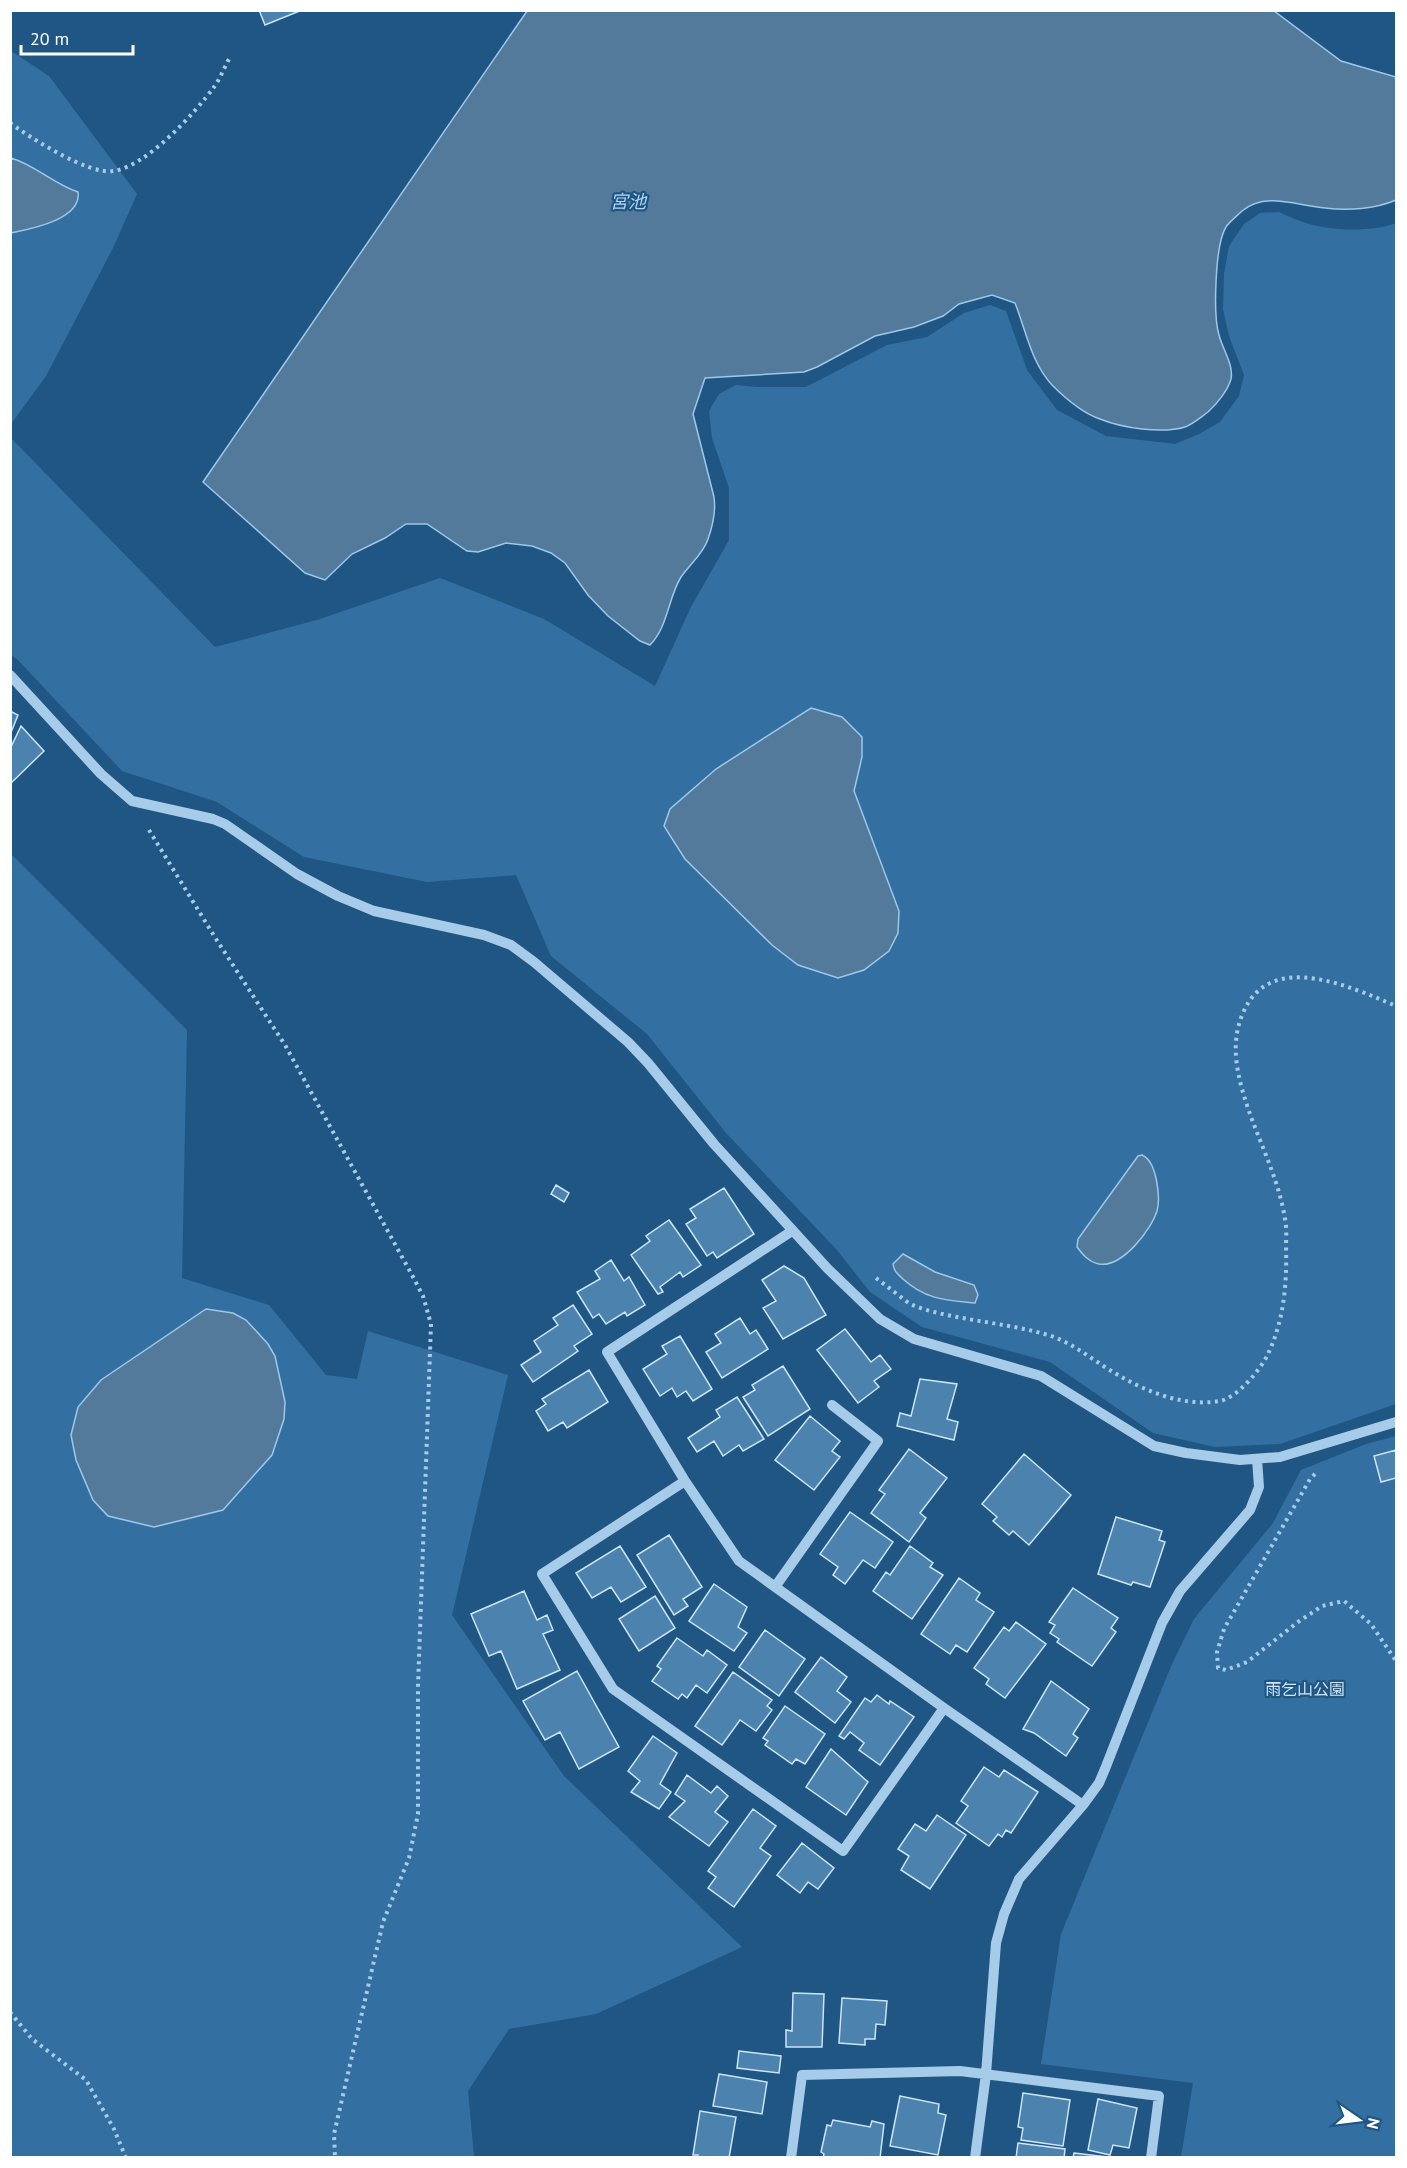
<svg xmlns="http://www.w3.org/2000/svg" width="1407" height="2168" font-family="'PT Sans','Noto Sans JP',sans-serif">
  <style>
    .green { fill: #3370a1; fill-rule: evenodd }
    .water { fill: #537a9b; stroke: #9bc8eb; stroke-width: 1.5 }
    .building { fill: #4c82ae; stroke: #cbe4f7; stroke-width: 1.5 }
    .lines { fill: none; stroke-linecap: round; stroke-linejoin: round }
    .path { stroke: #a7cce9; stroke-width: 4; stroke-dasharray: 3 4.5; stroke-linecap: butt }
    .minor { stroke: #a7cce9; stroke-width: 10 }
    .labels { text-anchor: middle; stroke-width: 4.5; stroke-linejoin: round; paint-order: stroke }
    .park-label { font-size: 16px; fill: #cbe4f7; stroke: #205684 }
    .water-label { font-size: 18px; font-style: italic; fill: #b3d5f1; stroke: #205684 }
  </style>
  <rect width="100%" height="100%" fill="#205684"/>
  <path class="green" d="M11 51 49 76 137 194 113 248 46 376 11 424V233C39 226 70 225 78 192 54 184 35 165 11 158Z
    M1279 212C1288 216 1299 221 1309 224 1333 231 1374 232 1396 223V1404L1280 1444 1215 1447 1153 1433 1050 1362 922 1327 870 1292 837 1250 726 1133 647 1034 551 956 516 875 427 882 304 857 217 802 122 771 18 660 11 655 10 437 215 647 317 620 440 578 544 619 655 686 691 607 729 540V488L712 438 709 411 719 394 736 385 757 387H806L887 345 927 337 964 313 990 305 1006 311 1027 370 1057 410 1106 436 1175 444 1199 434 1220 422 1239 396 1244 375 1229 336 1223 309 1224 274 1229 246 1244 224 1260 213ZM811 708 862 757 854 791 899 911 772 945 685 859 665 826 716 769ZM1137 1156 1148 1231 1115 1262 1077 1247 1078 1239ZM903 1254 935 1272 974 1285 975 1302 930 1297Z
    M10 853 187 1030 182 1278 269 1305 326 1375 357 1379 368 1331 508 1375 452 1615 564 1776 742 1947 596 2014 509 2029 468 2091 474 2157H11Z
    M1396 1436V2157H1181L1193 2083 1041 2064 1061 1934 1172 1664 1194 1619 1273 1523 1301 1470 1366 1444Z"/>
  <path class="water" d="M527 11H1274L1341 61 1396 77V200C1375 209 1348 211 1325 208 1297 206 1266 191 1242 211 1237 216 1229 222 1226 227 1215 244 1213 315 1219 335 1222 348 1234 365 1231 379 1228 390 1217 404 1208 412 1201 417 1193 424 1185 427 1162 434 1122 428 1100 419 1082 413 1065 398 1052 385 1031 362 1026 331 1015 303L992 295 959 304 943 316 914 327 875 336 817 367 804 372 705 378 693 414 714 497C716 511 713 525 708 539 704 553 689 565 681 577 668 598 668 627 650 645L640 641 608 616 588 595 565 563 551 553 532 546 506 543 478 552 467 551 427 524H406L385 538 352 554 325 580 305 573 203 482Z
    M11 158C35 165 54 184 78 192 82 220 29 229 11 233Z
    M811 708 842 717 862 737V757L854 791 899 911 898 933 889 951 864 970 838 978 798 965 772 945 685 859 664 826 670 809 716 769Z
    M1142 1155C1151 1159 1154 1170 1156 1178 1158 1188 1160 1201 1157 1211 1151 1230 1122 1268 1099 1264 1089 1262 1083 1255 1077 1247L1078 1239 1138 1156Z
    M903 1254 935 1272 974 1285 978 1295 975 1303C946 1300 926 1300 903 1279 898 1274 894 1272 893 1264Z
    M206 1309 233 1313 246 1320 268 1344 275 1356 285 1402 284 1419 272 1455 223 1510 154 1527 108 1516 93 1500 76 1460 71 1435 78 1407 101 1380Z"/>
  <path class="building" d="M259 10H302L265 25Z
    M10 711 18 715 10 735Z
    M21 726 44 751 10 784V749Z
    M556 1185 569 1193 564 1202 551 1194Z
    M724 1188 754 1234 717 1258 713 1252 707 1256 686 1224 696 1218 690 1209Z
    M669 1220 701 1265 683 1277 680 1272 660 1287 663 1292 658 1294 631 1255 650 1241 646 1236Z
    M611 1260 624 1281 629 1277 645 1305 627 1316 625 1312 606 1324 599 1314 593 1318 577 1292 600 1279 595 1271Z
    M784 1266 804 1278 826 1315 783 1339 763 1308 776 1301 762 1280Z
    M573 1305 592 1334 574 1346 578 1351 533 1382 521 1365 541 1352 534 1341 558 1325 553 1318Z
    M740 1318 750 1334 756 1330 768 1349 722 1378 706 1352 721 1343 715 1334Z
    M845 1329 871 1362 880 1355 891 1369 874 1381 879 1387 858 1403 817 1350Z
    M680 1336 712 1389 693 1401 686 1391 677 1397 672 1388 660 1396 643 1369 667 1354 662 1346Z
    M783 1366 810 1409 768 1436 743 1397 755 1390 752 1385Z
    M589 1370 608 1402 567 1428 563 1422 548 1431 536 1411 546 1404 542 1399Z
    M920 1379 957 1384 947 1419 958 1422 954 1440 897 1426 900 1413 911 1416Z
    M737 1397 764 1439 743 1451 739 1445 723 1456 714 1441 697 1452 688 1438 720 1417 716 1410Z
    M810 1416 840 1441 832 1451 840 1457 814 1490 775 1460Z
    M909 1449 947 1478 920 1513 926 1518 909 1542 871 1513 885 1494 879 1490Z
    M1396 1450V1478L1381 1482 1374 1456Z
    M1024 1454 1071 1495 1029 1545 1013 1531 1009 1535 993 1521 997 1517 982 1504Z
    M850 1512 893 1542 875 1568 863 1560 845 1584 833 1575 838 1567 820 1554Z
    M1116 1517 1162 1531 1159 1540 1165 1542 1150 1587 1133 1582 1131 1585 1098 1574Z
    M669 1535 702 1587 683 1599 688 1606 674 1615 637 1555Z
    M620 1546 646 1587 621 1602 611 1587 592 1598 576 1573Z
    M910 1546 933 1563 930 1567 943 1575 912 1619 873 1591 886 1572 890 1575Z
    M959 1578 980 1593 976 1600 994 1612 967 1652 956 1645 950 1654 921 1634Z
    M714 1584 747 1607 738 1627 747 1633 734 1651 689 1621Z
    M1073 1588 1118 1618 1111 1628 1116 1632 1092 1666 1057 1642 1059 1639 1050 1633 1055 1625 1049 1622Z
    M524 1591 537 1620 547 1615 553 1630 543 1634 560 1670 517 1689 501 1651 489 1656 471 1614Z
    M655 1596 675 1628 639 1651 619 1619Z
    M1016 1622 1046 1644 1005 1698 986 1684 989 1679 974 1668 1004 1627 1009 1631Z
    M765 1630 805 1659 779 1696 739 1667Z
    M677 1638 703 1656 707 1650 727 1665 707 1693 696 1685 687 1698 682 1694 678 1699 652 1681 661 1669 657 1666Z
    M821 1657 847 1677 837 1691 851 1702 835 1723 795 1692Z
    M577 1671 619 1747 579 1769 560 1732 545 1740 523 1701Z
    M733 1672 772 1700 767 1706 772 1710 756 1731 740 1720 722 1745 695 1726Z
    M1051 1681 1089 1709 1073 1734 1078 1738 1066 1756 1034 1733 1023 1729Z
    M877 1695 889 1704 890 1701 914 1717 880 1765 859 1750 864 1743 850 1732 844 1739 839 1736 865 1698 871 1702Z
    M785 1706 825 1734 805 1764 796 1759 792 1764 765 1745 768 1741 763 1738Z
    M653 1736 677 1753 660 1784 671 1792 659 1809 631 1792 640 1781 628 1771Z
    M831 1749 868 1782 846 1815 806 1787Z
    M984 1767 999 1777 1004 1770 1038 1792 1011 1833 1006 1830 1002 1837 998 1834 989 1846 956 1823 968 1806 961 1801Z
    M687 1775 711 1793 717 1786 728 1796 715 1812 728 1822 709 1846 669 1817 685 1801 675 1794Z
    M753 1809 776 1826 760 1848 771 1856 734 1907 708 1888 716 1877 708 1871Z
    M937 1815 966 1835 930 1889 901 1870 909 1856 898 1849 915 1824 926 1831Z
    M802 1843 834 1868 818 1889 808 1882 800 1893 777 1875Z
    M793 1993 824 1994 822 2047H786V2030L792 2031Z
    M842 1998 887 2001 885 2025 876 2024 875 2039H865V2045L839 2043Z
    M739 2051 781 2056 779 2073 737 2068Z
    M719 2074 767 2082 762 2114 713 2106Z
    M1023 2093 1070 2100 1063 2146 1021 2140 1023 2128 1018 2127Z
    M900 2096 939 2104 938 2113 946 2115 938 2155 890 2146Z
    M1098 2099 1137 2108 1129 2148 1113 2145 1110 2155 1088 2150Z
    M700 2111 736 2117 729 2158H698V2155H693Z
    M833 2120 870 2127 872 2121 884 2124 880 2158H823L824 2154 821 2152 827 2125 831 2126Z
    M1018 2143 1065 2149 1064 2158H1016Z
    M1074 2153 1116 2158H1073Z"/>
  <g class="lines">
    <path class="path" d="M10 123C31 138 88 175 113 171 146 167 195 113 214 87 220 79 224 68 229 59
      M149 830 216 939 285 1045 412 1275 423 1296 431 1324 418 1686V1814L409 1858 383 1922 334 2134 335 2158
      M876 1278 910 1304 923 1309C964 1321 1007 1323 1048 1335 1074 1343 1096 1363 1120 1376 1149 1393 1186 1407 1220 1401 1237 1398 1261 1369 1268 1354 1284 1320 1287 1284 1286 1247 1286 1238 1287 1228 1285 1219 1278 1174 1254 1133 1242 1089 1235 1063 1232 1038 1243 1013 1270 949 1351 987 1396 1006
      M1315 1474 1310 1479 1224 1629 1217 1652 1218 1668 1226 1670 1247 1662 1298 1622 1322 1606 1344 1601 1371 1624 1396 1661
      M10 2012 32 2039 86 2080 114 2129 126 2158"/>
    <path class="minor" d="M10 675 101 774 132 801 213 819 225 824 297 874 338 896 374 911 484 935 511 945 534 962 628 1042 648 1063 714 1144 828 1269 880 1319 914 1339 1041 1376 1154 1446 1186 1453 1240 1460 1280 1457 1396 1422
      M792 1231 607 1352 685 1481 542 1574 613 1689 843 1851 944 1708 1083 1805 1019 1879 1004 1914 996 1943 986 2074 975 2158
      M685 1481 739 1561 944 1708
      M775 1587 878 1441 832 1405
      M1083 1805 1099 1783 1105 1769 1162 1623 1180 1591 1250 1510 1259 1487 1257 1459
      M791 2158 802 2075 960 2071 1159 2096 1151 2158"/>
  </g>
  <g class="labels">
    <g class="park-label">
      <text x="1305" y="1695">雨乞山公園</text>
    </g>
    <g class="water-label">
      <text x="628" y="208">宮池</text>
    </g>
  </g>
  <rect width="1407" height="2168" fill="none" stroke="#ffffff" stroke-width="24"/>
  <g transform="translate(1359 2120) rotate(104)" stroke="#205684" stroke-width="4.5" paint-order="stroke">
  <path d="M0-4.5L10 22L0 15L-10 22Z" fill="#ffffff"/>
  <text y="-9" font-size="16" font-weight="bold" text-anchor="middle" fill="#ffffff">N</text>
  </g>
  <path d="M21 45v9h112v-9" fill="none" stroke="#ffffff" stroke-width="3"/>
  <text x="30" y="45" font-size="18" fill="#ffffff" stroke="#205684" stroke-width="4.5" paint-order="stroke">20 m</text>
</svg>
